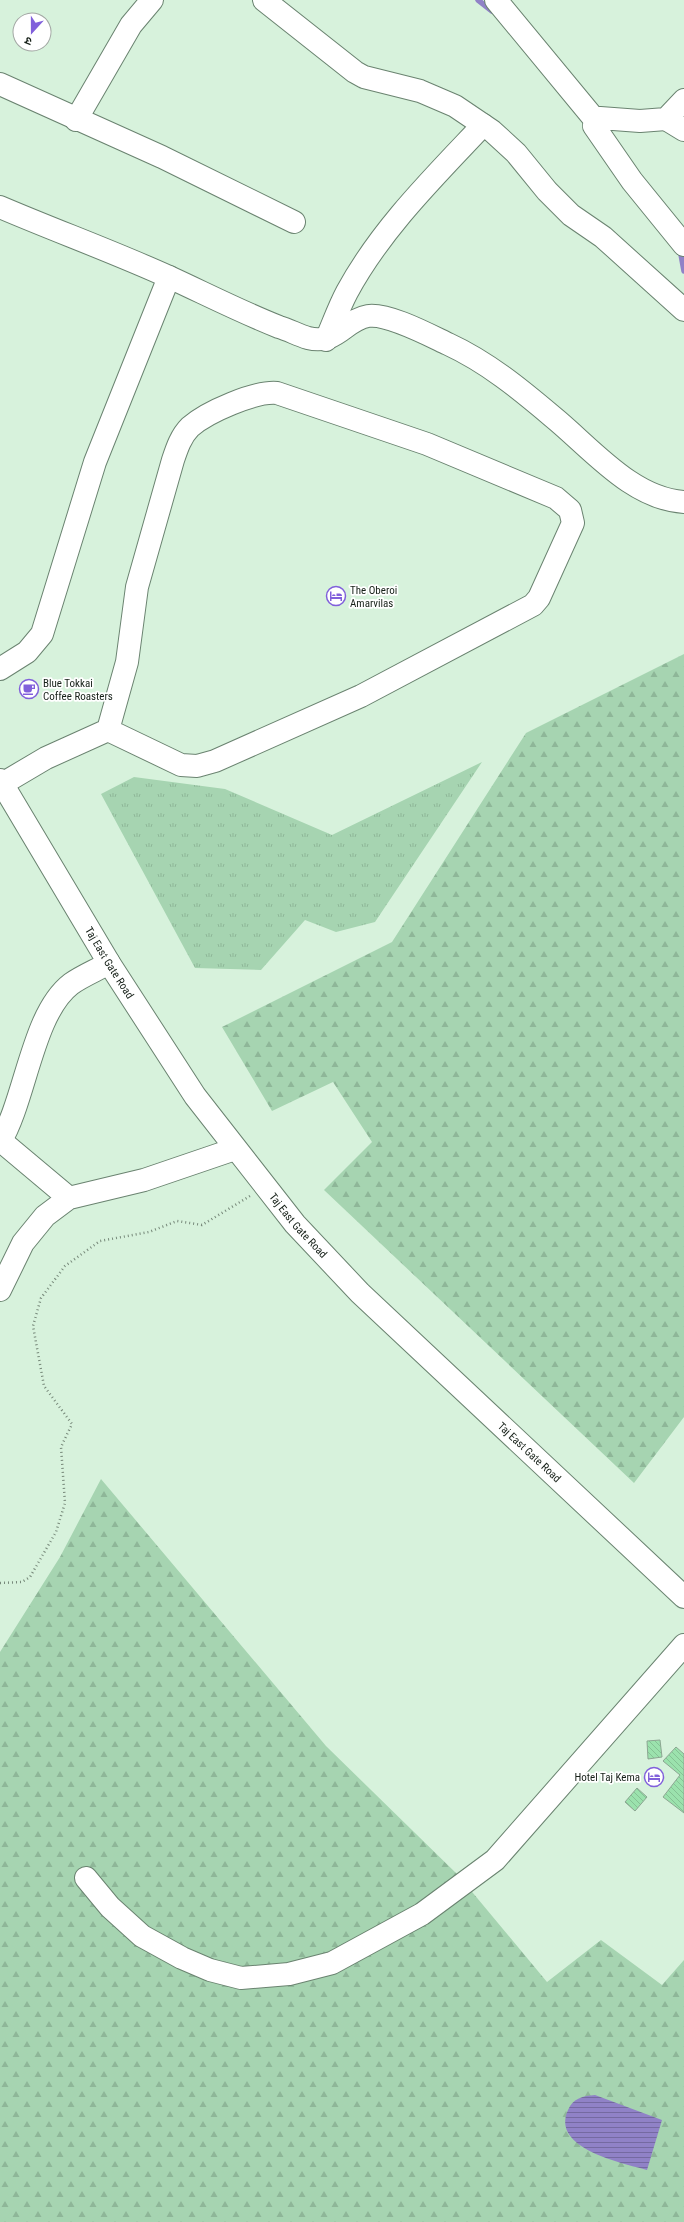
<svg xmlns="http://www.w3.org/2000/svg" width="684" height="2222" font-family="'Roboto Condensed','Noto Sans Devanagari',sans-serif">
  <style>
    .grass { fill: url(#grass-tufts) }
    .forest { fill: url(#forest-firs) }
    .water { fill: url(#water-rules) }
    .lines { fill: none; stroke-linecap: round; stroke-linejoin: round }
    .stream { stroke: #9082c7; stroke-width: 5.5 }
    .building { fill: url(#building-back-hatch); stroke: #8ca692 }
    .minor-casing { stroke: #6a8370; stroke-width: 24 }
    .path { stroke: #77897a; stroke-width: 2.5; stroke-dasharray: 1 3; stroke-linecap: butt }
    .minor { stroke: #fff; stroke-width: 22 }
    .labels { text-anchor: middle; stroke-width: 3.5; stroke-linejoin: round; paint-order: stroke }
    .poi-label { font-size: 11px; fill: #162018; stroke: #fff; text-anchor: start }
    .street-label { font-size: 11px; fill: #162018; stroke: #fff }
  </style>
  <defs>
    <pattern id="grass-tufts" width="24" height="20" patternUnits="userSpaceOnUse"><rect width="24" height="20" fill="#a6d4b1"/><path d="M3 7l-1-3M5 7V3M7 7l1-3M15 17l-1-3M17 17v-4M19 17l1-3" fill="none" stroke="#8eb698"/></pattern>
    <pattern id="forest-firs" width="22" height="20" patternUnits="userSpaceOnUse"><rect width="22" height="20" fill="#a6d4b1"/><path d="M5 1l3.5 6h-7zM16 11l3.5 6h-7z" fill="#8eb698"/></pattern>
    <pattern id="water-rules" width="6" height="5" patternUnits="userSpaceOnUse"><rect width="6" height="5" fill="#9082c7"/><path d="M0 2.5h6" fill="none" stroke="#756aa1"/></pattern>
    <pattern id="building-back-hatch" width="6" height="6" patternUnits="userSpaceOnUse"><rect width="6" height="6" fill="#9be2ad"/><path d="M-1 5l2 2M0 0l6 6M5-1l2 2" fill="none" stroke="#85c294"/></pattern>
  </defs>
  <rect width="100%" height="100%" fill="#d7f2dc"/>
  <path class="grass" d="M482 762 375 922 336 932 305 920 261 970 195 968 101 794 134 777 225 789 332 835Z"/>
  <path class="forest" d="M684 654V1417L634 1483 324 1190 372 1142 333 1082 272 1111 222 1027 392 942 526 733Z
    M101 1479 326 1746 458 1875 547 1982 601 1940 662 1985 684 1960V2222H0V1652L60 1557Z"/>
  <path class="water" d="M595 2095 662 2120 647 2170C623 2163 550 2149 568 2110 573 2098 583 2096 595 2095Z"/>
  <g class="lines">
    <path class="stream" d="M478 0 492 11
      M680 249 684 271"/>
  </g>
  <path class="building" d="M660 1740 662 1757 648 1759 647 1741Z
    M676 1747 684 1754V1813L663 1797 680 1775 663 1761Z
    M637 1788 647 1797 635 1811 625 1802Z"/>
  <g class="lines">
    <g class="minor-casing">
      <g id="minor">
        <path d="M264 0 355 72 364 77 420 91 455 106 492 131 516 153 547 191 571 215 603 237 684 310"/>
        <path d="M496 0 596 121"/>
        <path d="M0 84 162 157 294 222"/>
        <path d="M684 100 666 119 640 121 600 118 594 126 632 181 684 245"/>
        <path d="M666 119 684 130"/>
        <path d="M76 120 131 25 152 0"/>
        <path d="M0 207C56 231 114 252 169 277 206 294 241 312 279 327 289 330 298 335 308 338 338 345 344 320 368 316 388 313 429 335 448 344 487 362 520 389 553 417 591 448 632 499 684 502"/>
        <path d="M326 340C333 324 339 307 347 292 381 229 434 177 483 125"/>
        <path d="M0 669 27 652 42 634 95 462 169 277"/>
        <path id="s1" d="M0 780 109 963 195 1096 295 1224 360 1293 684 1597"/>
        <path d="M2 784 46 758 108 730 181 765 197 766 215 761 361 696 533 605 539 598 573 523 570 510 556 498 427 444 277 393C255 391 207 412 190 427 181 436 177 448 173 460L137 587 127 662 108 730"/>
        <path d="M1 1141 69 1198"/>
        <path d="M0 1142C26 1099 32 1014 71 984 82 976 97 970 109 963"/>
        <path d="M0 1290 23 1243 45 1216 69 1198 144 1180 235 1149"/>
        <path d="M86 1878 110 1907 142 1936 182 1958 210 1970 241 1978 289 1974 332 1963 422 1914 495 1860 684 1645"/>
      </g>
    </g>
    <path class="path" d="M0 1583 22 1582 30 1577 56 1532 65 1503 61 1447 72 1424 44 1386 33 1326 41 1298 65 1266 100 1241 149 1232 177 1221 202 1225 250 1196"/>
    <use href="#minor" class="minor"/>
  </g>
  <defs>
    <g id="hotel-ring" transform="scale(1)"><circle r="9.5" fill="#fff" stroke="#8160db" stroke-width="1.5"/><path d="M-6-4.5h1.5V1H6V5H4.5V3h-9V5H-6ZM-4 0a1.8 1.8 0 1 1 3.6 0ZM.5 0V-2.5h3Q6-2.5 6 0Z" fill="#8160db"/></g>
    <g id="cafe-ring" transform="scale(1)"><circle r="9.5" fill="#fff" stroke="#8160db" stroke-width="1.5"/><path d="M-5.5-4.5H6V0H3Q3 3.5 0 3.5H-2.5Q-5.5 3.5-5.5 0ZM3-3.2v2h1.7v-2ZM-6 4.5H4V6H-6Z" fill="#8160db"/></g>
  </defs>
  <g fill-rule="evenodd">
    <use href="#hotel-ring" x="336" y="596"/>
    <use href="#cafe-ring" x="29" y="689"/>
    <use href="#hotel-ring" x="654" y="1777"/>
  </g>
  <g class="labels">
    <g class="poi-label">
      <text x="350" y="594">The Oberoi<tspan x="350" dy="13">Amarvilas</tspan></text>
      <text x="43" y="687">Blue Tokkai<tspan x="43" dy="13">Coffee Roasters</tspan></text>
      <text x="640" y="1781" text-anchor="end">Hotel Taj Kema</text>
    </g>
    <g class="street-label">
      <text dy="4" stroke="none"><textPath href="#s1" startOffset="213">Taj East Gate Road</textPath></text>
      <text dy="4" stroke="none"><textPath href="#s1" startOffset="537">Taj East Gate Road</textPath></text>
      <text dy="4" stroke="none"><textPath href="#s1" startOffset="861">Taj East Gate Road</textPath></text>
    </g>
  </g>
  <g transform="translate(32 32) rotate(201)"><circle r="19" fill="#ffffff" stroke="#a2a6a3"/>
  <path d="M0-3L7 15L0 10L-7 15Z" fill="#8160db"/>
  <text y="-6" font-size="11" font-weight="bold" text-anchor="middle" fill="#162018">उ</text>
  </g>
</svg>
